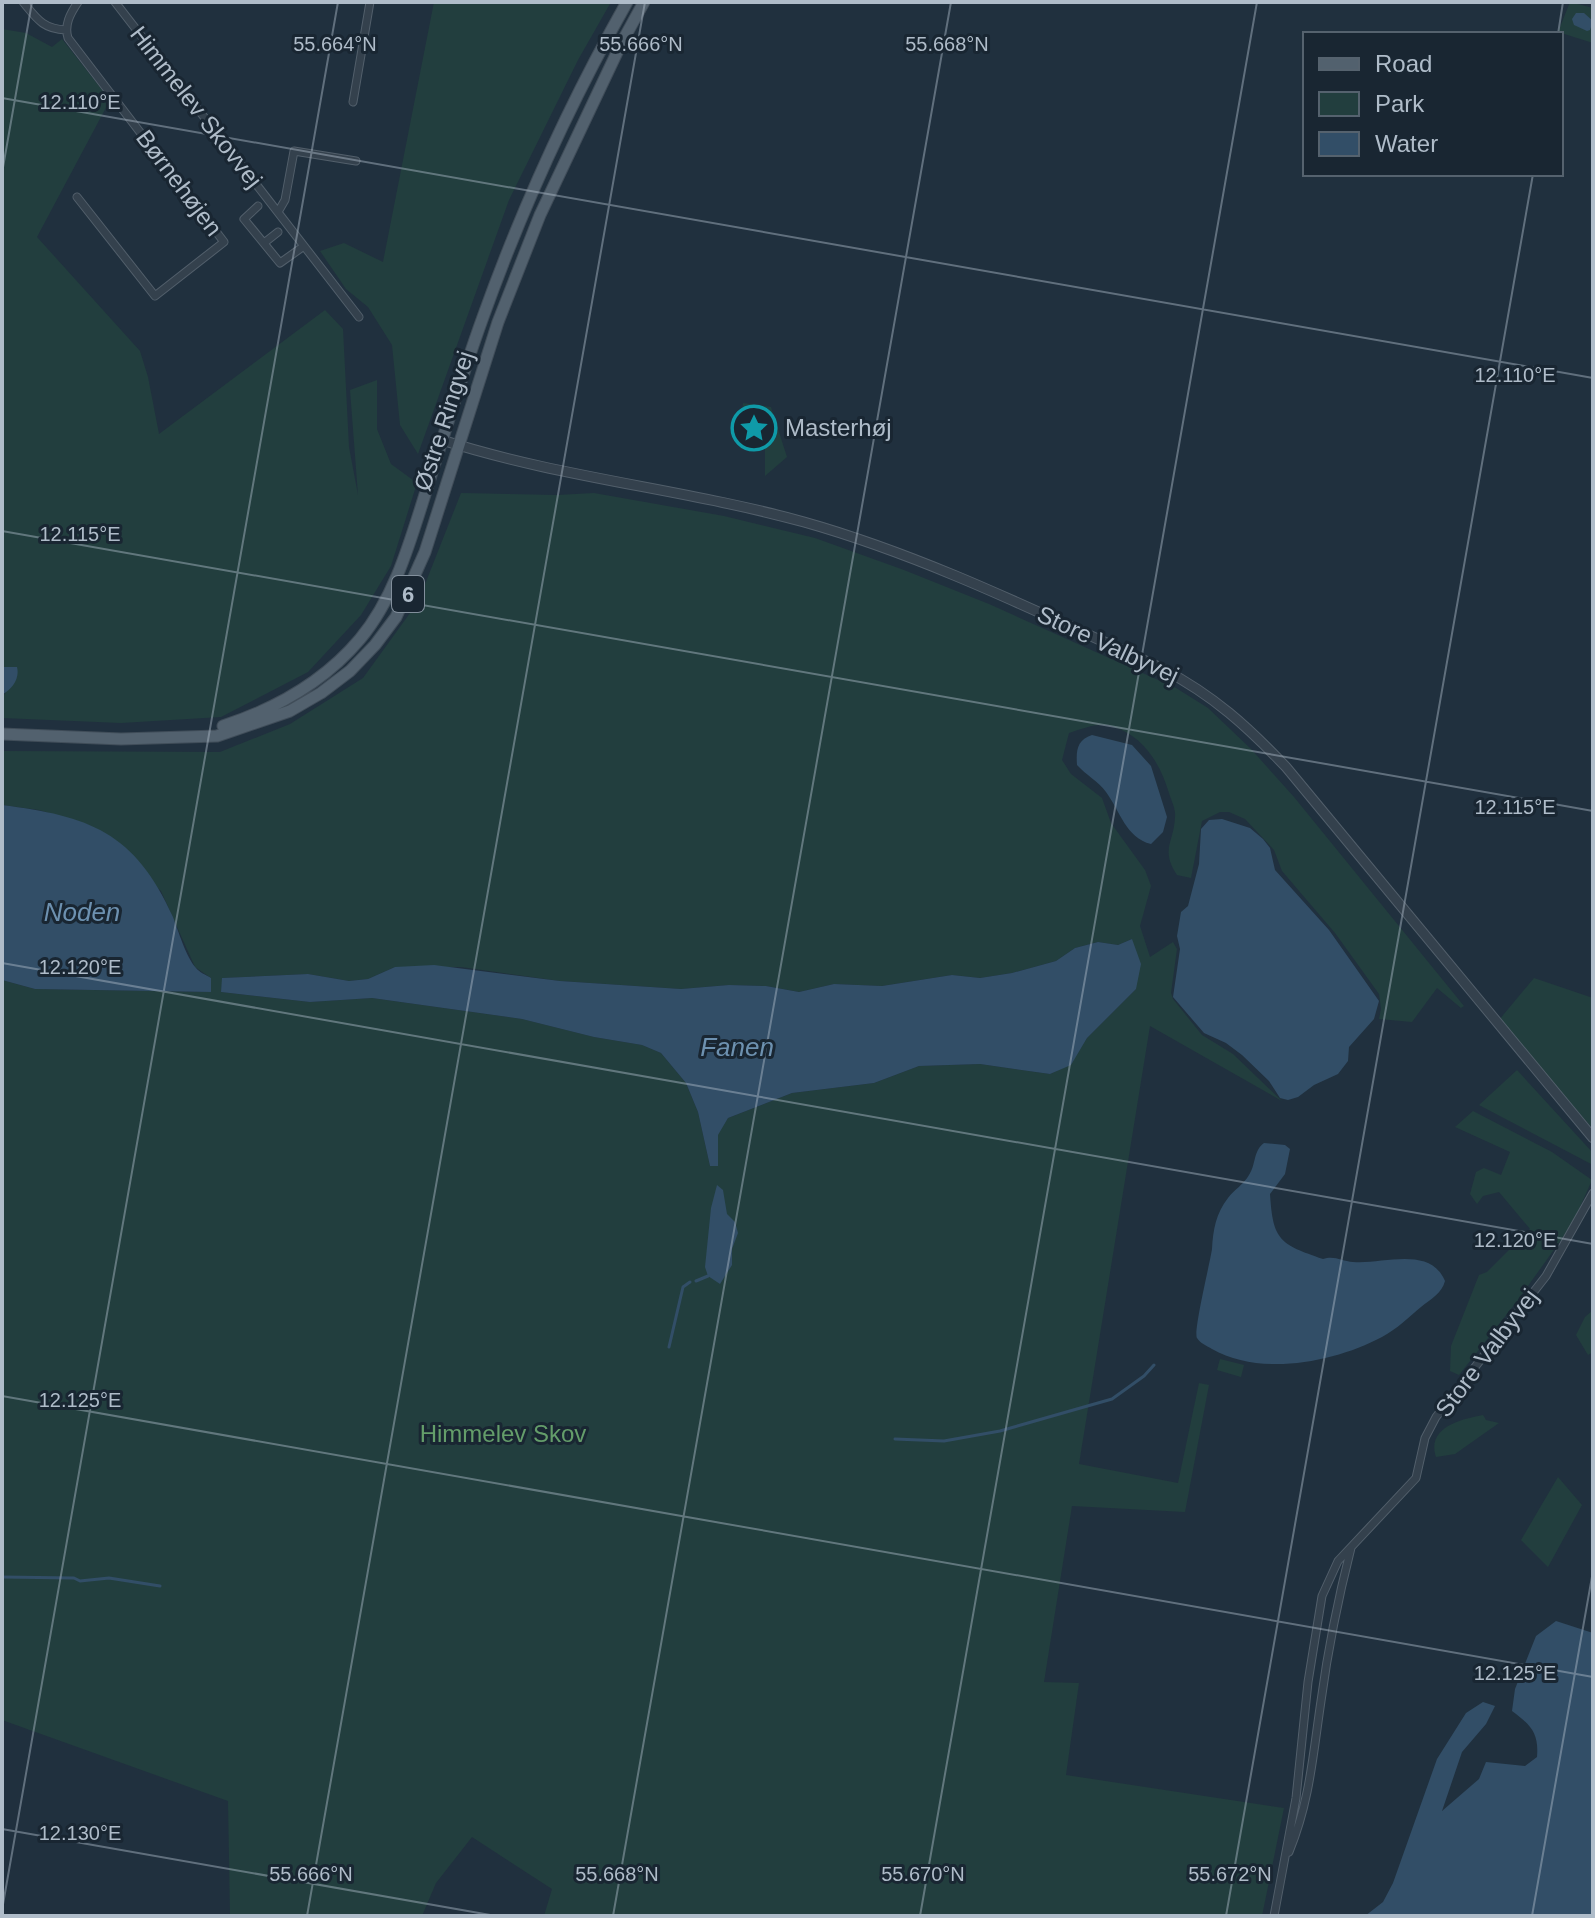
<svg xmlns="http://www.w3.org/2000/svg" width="1595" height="1918" font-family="Helvetica,sans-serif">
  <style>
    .green { fill: #223e3e; fill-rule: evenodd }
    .water { fill: #324e67 }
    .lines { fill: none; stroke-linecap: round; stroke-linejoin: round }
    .stream { stroke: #324e67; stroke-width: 3 }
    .minor-casing { stroke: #525f6b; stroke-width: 9 }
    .tertiary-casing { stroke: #525f6b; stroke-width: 11 }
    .primary-casing { stroke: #404d59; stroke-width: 13 }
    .minor { stroke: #34414d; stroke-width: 7 }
    .tertiary { stroke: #34414d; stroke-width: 9 }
    .primary { stroke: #52616e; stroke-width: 11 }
    .ticks { fill: none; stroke: #afbcc9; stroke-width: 2; stroke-opacity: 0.45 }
    .labels { text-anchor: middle; stroke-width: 6; stroke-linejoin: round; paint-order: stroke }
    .shield { fill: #192632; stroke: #828f9c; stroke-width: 2 }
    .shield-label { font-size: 22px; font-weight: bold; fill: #afbcc9 }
    .street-label { font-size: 24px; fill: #afbcc9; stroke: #192632 }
    .poi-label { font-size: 24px; fill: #afbcc9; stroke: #192632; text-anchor: start }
    .park-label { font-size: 24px; fill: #649d6a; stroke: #192632 }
    .water-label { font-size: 26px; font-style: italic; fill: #6d91b0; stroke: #192632 }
    .ticks-label { font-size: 20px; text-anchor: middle; fill: #afbcc9; stroke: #192632; stroke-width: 6; stroke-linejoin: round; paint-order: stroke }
  </style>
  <rect width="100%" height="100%" fill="#20303e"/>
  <path class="green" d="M434 2H611L578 60 509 200 418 454 400 425 392 345 368 307 346 289 320 251 344 243 383 262Z
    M1570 2 1593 8V43L1558 32Z
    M2 29 26 33 52 47 62 39 110 100 37 237 140 351 148 377 159 434 325 310 343 329 349 447 358 495 350 390 377 380V429L391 464 417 483 391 566 361 615 308 672 221 717 121 723 2 718V695L5 694 11 667H2Z
    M743 403 771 407 787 457 765 476V440L740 434Z
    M461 493 557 495 594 493 724 516 815 538 904 570 989 604 1176 688 1208 708 1251 749 1294 797 1464 1006 1461 1008 1437 988 1412 1022 1379 1019 1381 1009 1379 994 1335 933 1282 871 1274 850 1245 819 1229 812H1220L1202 821 1191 878 1177 875C1160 849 1174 843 1175 817 1176 809 1171 800 1169 793 1160 763 1143 735 1111 726 1098 722 1082 729 1069 733L1062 760 1071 774 1102 798 1111 823 1145 870 1151 886 1140 926 1150 957 1173 942 1177 949 1171 993 1173 999 1202 1035 1233 1054 1282 1101 1150 1026 1079 1464 1178 1483 1199 1383 1209 1385 1185 1512 1072 1506 1044 1682 1079 1683 1066 1775 1284 1808 1262 1916H544L552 1889 472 1837 436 1883 422 1916H230L228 1801 2 1720V980L35 989 210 992 211 978 195 967 161 891 91 826 39 810 2 805V751L220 752 290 724 363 678 418 602ZM1132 939 1136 989 1087 1038 1070 1065 1050 1074 980 1064 919 1066 874 1083 792 1093 728 1118 717 1135 718 1165 710 1166 698 1112 686 1083 661 1053 642 1045 594 1037 522 1019 372 998 310 1002 221 992 223 978 308 974 349 981 368 979 395 967H461L560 981 681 989 729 985 766 986 799 992 834 984 882 986 952 975 980 978 1012 973 1056 961 1075 948 1098 942 1118 945Z
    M1534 978 1593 998V1129L1499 1020Z
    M1517 1070 1593 1153V1165L1479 1105Z
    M1473 1111 1552 1152 1592 1180 1573 1223 1518 1300 1459 1375 1450 1371 1451 1346 1479 1275 1487 1272 1530 1229 1499 1192 1483 1196 1477 1204 1470 1194 1476 1172 1484 1168 1501 1175 1510 1152 1455 1127Z
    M1593 1310V1352L1588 1355 1576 1335 1585 1317Z
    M1220 1359 1244 1365 1241 1377 1217 1370Z
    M1483 1415 1486 1420 1499 1423 1455 1454 1436 1457C1426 1427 1462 1419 1483 1415Z
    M1558 1477 1582 1505 1548 1567 1521 1540Z"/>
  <path class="water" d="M1576 13H1584L1593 21 1590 30 1587 31 1574 25 1572 19Z
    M2 667H17C20 679 12 689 2 695Z
    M1092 735 1132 745 1151 766 1167 817 1163 832 1151 844C1126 838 1120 811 1106 792 1098 781 1086 775 1077 765 1076 750 1077 740 1092 735Z
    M2 805C89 816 135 832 173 917 178 930 186 957 196 968 199 972 206 975 211 978V992L35 989 2 980Z
    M1222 819 1250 828 1263 839 1270 848 1275 870 1329 930 1379 1001 1374 1019 1349 1047 1348 1061 1338 1074 1314 1085 1298 1097 1288 1100 1280 1098 1269 1081 1242 1055 1226 1043 1204 1033 1173 997 1180 949 1177 936 1181 912 1188 906 1199 864 1201 829 1209 820Z
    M1132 939 1141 964 1136 989 1087 1038 1071 1065 1050 1074 980 1064 919 1066 874 1083 792 1093 728 1118 718 1135V1166H710L698 1112 686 1083 661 1053 642 1045 594 1037 522 1019 372 998 310 1002 221 992 222 978 308 974 349 981 368 979 395 967 434 965 560 981 681 989 729 985 766 986 799 992 834 984 882 986 952 975 980 978 1012 973 1056 961 1075 948 1098 942 1118 945Z
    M1264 1143 1285 1145 1290 1149 1285 1174 1270 1194C1273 1241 1280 1244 1323 1259 1334 1255 1342 1261 1353 1262 1381 1265 1430 1245 1445 1281 1442 1293 1431 1299 1421 1307 1409 1317 1397 1329 1382 1337 1335 1362 1261 1377 1212 1349 1207 1346 1200 1343 1197 1338 1193 1332 1210 1263 1212 1249 1213 1230 1216 1213 1228 1198 1234 1190 1244 1184 1249 1175 1256 1165 1253 1151 1264 1143Z
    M717 1185 723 1190 727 1214 735 1222 738 1233 732 1249V1265L720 1284 708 1276 705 1267 711 1208Z
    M1556 1621 1593 1633V1916H1365L1383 1902 1393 1883 1437 1759 1466 1713 1483 1702 1495 1706 1486 1724 1462 1752 1442 1811 1479 1779 1486 1762 1525 1766 1537 1757C1539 1733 1531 1725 1512 1711L1515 1689 1536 1636Z"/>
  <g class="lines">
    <path class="stream" d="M696 1281 708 1276
      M669 1347 683 1287 690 1282
      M895 1439 944 1441 1000 1431 1112 1399 1144 1376 1154 1365
      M2 1577 74 1578 80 1581 109 1578 160 1586"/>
    <g class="minor-casing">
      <path id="minor" d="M23 2C37 19 43 29 66 30
        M115 2 359 317
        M353 102 370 2
        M77 197 155 296 224 242 68 38C64 25 70 14 78 2
        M258 206 244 219 280 263 304 246
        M278 212 285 200 294 151 356 161
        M264 243 278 232
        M1289 1852C1310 1801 1313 1754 1321 1701 1328 1649 1338 1599 1351 1548
        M1274 1916 1296 1798 1308 1682 1322 1596 1338 1561 1416 1478 1425 1438 1436 1417 1546 1276 1593 1193"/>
    </g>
    <g class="tertiary-casing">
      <path id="tertiary" d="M442 440C560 478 685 489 804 522 928 557 1046 616 1163 669 1214 696 1247 726 1286 767L1593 1138"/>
    </g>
    <g class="primary-casing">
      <path id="primary" d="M223 726C275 709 324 682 360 639 396 596 411 538 428 485 446 429 463 372 483 317 522 208 570 103 627 2
        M2 734 121 739 217 736 290 711 321 693 350 671 375 645 396 617 425 552 498 322 540 215 621 44 644 2"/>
    </g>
    <use href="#minor" class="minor"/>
    <use href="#tertiary" class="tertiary"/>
    <use href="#primary" class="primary"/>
  </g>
  <path class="ticks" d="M1558 34 1563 2M2 98 1593 378M2 173 32 2M2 531 1593 811M2 963 1593 1244M2 1396 1593 1677M2 1829 496 1916M2 1910 338 2M307 1916 645 2M613 1916 951 2M920 1916 1257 2M1226 1916 1533 174M1532 1916 1593 1571"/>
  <defs>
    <g id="sight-ring" transform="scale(2.3)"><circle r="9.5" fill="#192632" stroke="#0f9aa8" stroke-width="1.5"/><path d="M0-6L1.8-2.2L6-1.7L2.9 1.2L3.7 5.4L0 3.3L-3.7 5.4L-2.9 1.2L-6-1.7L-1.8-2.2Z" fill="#0f9aa8"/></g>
  </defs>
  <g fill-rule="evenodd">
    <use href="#sight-ring" x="754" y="428"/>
  </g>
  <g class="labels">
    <rect class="shield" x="392" y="576" width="32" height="36" rx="6"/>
    <g class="shield-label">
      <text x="408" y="602">6</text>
    </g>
    <g class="street-label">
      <text transform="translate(196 107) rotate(52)" y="8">Himmelev Skovvej</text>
      <text transform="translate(179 183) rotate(53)" y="8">Børnehøjen</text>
      <text transform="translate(444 421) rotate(-72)" y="8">Østre Ringvej</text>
      <text transform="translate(1108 645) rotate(25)" y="8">Store Valbyvej</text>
      <text transform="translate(1487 1353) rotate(-53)" y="8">Store Valbyvej</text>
    </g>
    <g class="poi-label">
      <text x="785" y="436">Masterhøj</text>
    </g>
    <g class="park-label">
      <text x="503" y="1442">Himmelev Skov</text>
    </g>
    <g class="water-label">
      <text x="82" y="921">Noden</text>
      <text x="737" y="1056">Fanen</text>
    </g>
  </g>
  <g class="ticks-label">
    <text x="335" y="51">55.664°N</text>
    <text x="947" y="51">55.668°N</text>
    <text x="641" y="51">55.666°N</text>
    <text x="80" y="109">12.110°E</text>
    <text x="1515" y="382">12.110°E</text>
    <text x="80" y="541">12.115°E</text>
    <text x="1515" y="814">12.115°E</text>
    <text x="80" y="974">12.120°E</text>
    <text x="1515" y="1247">12.120°E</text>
    <text x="80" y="1407">12.125°E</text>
    <text x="1515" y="1680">12.125°E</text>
    <text x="80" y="1840">12.130°E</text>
    <text x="311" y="1881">55.666°N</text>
    <text x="617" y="1881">55.668°N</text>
    <text x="923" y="1881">55.670°N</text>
    <text x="1230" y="1881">55.672°N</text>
  </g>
  <rect width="1595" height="1918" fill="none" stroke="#afbcc9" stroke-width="8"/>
  <rect x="1303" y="32" width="260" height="144" fill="#192632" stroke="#55626e" stroke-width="2"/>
  <rect x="1319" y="58" width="40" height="12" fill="#52616e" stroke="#55626e" stroke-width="2"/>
  <text x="1375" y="72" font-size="24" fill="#afbcc9">Road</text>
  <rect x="1319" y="92" width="40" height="24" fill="#223e3e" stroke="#55626e" stroke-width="2"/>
  <text x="1375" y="112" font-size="24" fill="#afbcc9">Park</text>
  <rect x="1319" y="132" width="40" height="24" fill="#324e67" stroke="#55626e" stroke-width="2"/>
  <text x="1375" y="152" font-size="24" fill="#afbcc9">Water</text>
</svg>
